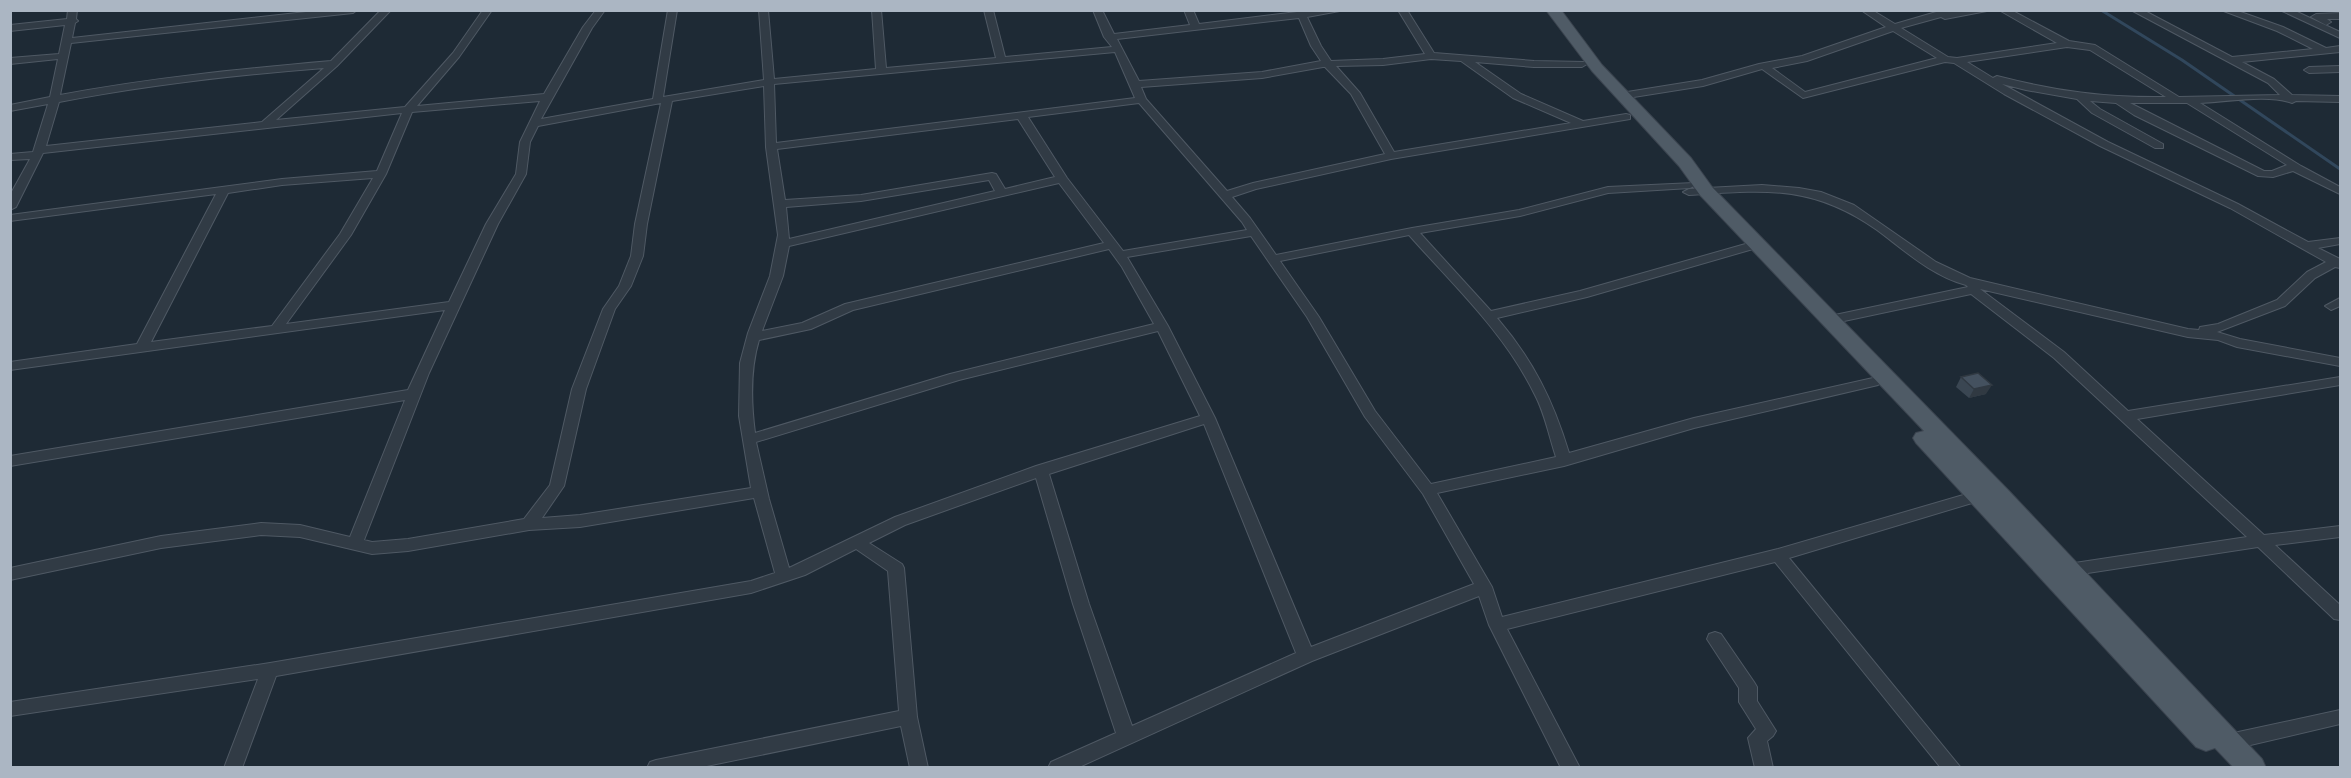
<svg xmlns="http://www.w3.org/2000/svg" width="2351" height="778" font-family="Rubik,sans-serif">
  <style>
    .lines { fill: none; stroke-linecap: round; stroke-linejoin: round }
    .stream { stroke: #31475c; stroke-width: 3 }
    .street-casing { stroke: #4f5964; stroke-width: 2 }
    .primary-casing { stroke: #3b444f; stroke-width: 2 }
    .street { fill: #313b45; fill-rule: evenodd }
    .primary { fill: #4f5b66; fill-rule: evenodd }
    .wall { fill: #3a4652 }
    .shaded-wall { fill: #303942 }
    .building { fill: #44515f; stroke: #303942; stroke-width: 1.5 }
  </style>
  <rect width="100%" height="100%" fill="#1e2a35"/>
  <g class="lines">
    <path class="stream" d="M2101 10 2182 60 2340 169"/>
    <g class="street-casing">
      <path id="street" d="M68 10H77L76 19 78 21 75 23 72 38 324 10H357L353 13 71 43 60 95C150 78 240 69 331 61L381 10H391L337 66 276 120 405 107 453 53 483 10H492L459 57 417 106 544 94 583 27 596 10H605L592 28 541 119 653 99 668 10H677L663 97 764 80 759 10H768L774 79 876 69 872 10H881L886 68 996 58 984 10H993L1005 57 1112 47 1104 37 1093 10H1102L1114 34 1190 25 1184 10H1193L1199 24 1297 12 1296 10H1345L1307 17 1321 46 1331 61 1383 59 1425 54 1398 10H1407L1434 53 1534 61 1585 62 1587 64 1582 67H1534L1475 62 1521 94 1583 121 1626 114 1630 115V119L1391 159 1256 189 1232 197 1250 218 1276 255 1412 228 1519 210 1608 187 1694 183 1696 185 1690 188 1608 193 1520 216 1420 233 1491 311 1580 291 1749 243 1755 247 1753 249 1587 297 1497 318C1533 360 1553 400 1569 453L1694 418 1873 378 1880 382 1878 385 1694 428 1564 466 1437 493 1492 587 1502 617 1778 549 1977 491 1982 492 1984 496 1982 500 1789 558 1961 768H1941L1775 562 1507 629 1580 768H1561L1489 625 1479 596 1312 661 1077 768H1048L1051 762 1116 733 1073 604 1036 478 905 525 869 543 902 564 904 568 917 717 928 768H910L901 726 697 768H647L650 762 656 760 899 711 888 571 856 549 805 575 751 593 276 676 242 768H224L258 679 10 716V702L270 663 751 581 775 573 754 498 580 527 529 530 408 551 372 554 300 537 261 535 161 548 10 580V568L161 536 261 523 300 525 350 537 405 400 10 466V456L408 390 445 310 10 370V362L137 344 216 194 10 221V215L282 179 377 171 402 113 43 153 16 207 10 210V195L30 159 10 160V154L33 152 48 104 10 111V105L50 97 58 59 10 64V58L59 54 65 25 10 31V25L67 19ZM1299 18 1311 46 1321 61 1262 72 1139 81 1117 39ZM1115 52 1135 98 776 143 774 84ZM1431 59 1461 61 1513 98 1571 123 1394 152 1360 93 1336 66 1383 65ZM1323 67H1325L1351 94 1385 154 1253 183 1227 191 1146 99 1141 87 1262 78ZM324 68 262 122 46 146 59 102C147 85 235 75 324 68ZM764 86 766 147 778 235 770 276 748 333 740 363 739 416 751 488 580 515 542 518 564 486 586 389 615 309 631 286 643 256 647 224 672 101ZM540 101 520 142 516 174 486 224 449 302 286 324 351 235 386 174 412 112ZM661 103 635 224 631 256 619 286 603 309 572 389 550 485 524 519 408 539 372 542 364 540 429 373 498 224 526 174 530 142 538 126ZM1139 103 1242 222 1247 230 1123 251 1067 178 1028 117ZM1018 119 1055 177 1005 189 996 174 992 173 861 195 785 200 777 149ZM373 178 340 234 272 326 151 342 228 193 282 185ZM989 180 995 191 789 239 786 207 861 201ZM1059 183 1104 243 845 304 802 323 762 331 783 276 789 246ZM1409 235C1454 286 1505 333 1535 395 1545 414 1549 436 1556 457L1431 484 1375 411 1319 317 1280 261ZM1251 236 1307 317 1365 417 1423 494 1474 584 1311 647 1215 418 1168 326 1127 257ZM1109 249 1122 267 1154 324 950 374 755 433C751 402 750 370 759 340L811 329 853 310ZM1158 331 1200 416 1036 466 895 517 789 568 769 499 756 442 959 380ZM1204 424 1296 653 1132 726 1089 604 1049 474Z
        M1861 10H1872L1895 24 1943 10H1992L1945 19 1941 17 1901 28 1948 57 1957 58 2057 43 1999 10H2011L2069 41 2095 45 2179 97 2280 95 2268 83 2131 10H2143L2232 57 2313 49 2277 31 2221 10H2235L2283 27 2326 48 2340 46V52L2242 62 2274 79 2292 95 2340 96V102L2296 101 2292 103C2269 94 2226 102 2200 103L2301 166 2340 187V194L2293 171 2273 177 2258 176 2134 115 2116 103 2090 101 2100 109 2163 144V148H2155L2092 113 2077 99 2026 90 2002 84 2108 142 2238 204 2308 242 2340 238V244L2318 248 2340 259V268L2335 267 2315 278 2285 306 2217 332 2240 339 2340 358V366L2237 347 2218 340 2188 337 1980 289 2064 352 2128 411 2340 377V385L2137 419 2264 535 2340 526V537L2275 545 2340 605V620L2334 619 2258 547 2068 576 2062 574 2060 570 2062 566 2068 564 2247 537 2054 358 1971 294 1830 324 1826 323 1824 320 1830 316 1968 287 1966 285C1932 276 1904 250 1877 230 1812 184 1764 190 1689 195L1683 192 1689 189 1762 185 1799 188 1821 192 1854 205 1936 262 1970 278 2188 329 2199 330 2200 327 2218 324 2277 300 2307 272 2326 262 2230 208 2100 146 2004 94 1954 63 1945 62 1803 98 1762 69 1703 86 1621 99 1616 96 1621 93 1702 80 1759 64 1802 56 1886 27ZM1893 31 1937 58 1805 92 1772 68 1807 61ZM2067 47 2090 50 2166 97C2106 98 2055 91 1997 76L1993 78 1967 62ZM2130 103H2187L2287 165 2272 171H2264Z
        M2280 10H2293L2340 32V38Z
        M2340 13V19H2327L2331 22 2326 25 2311 17 2316 14Z
        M2340 66V72L2309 73 2304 70 2309 67Z
        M2340 298V306L2331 310 2325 306Z
        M1715 632 1721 634 1754 682 1757 687V701L1776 731 1773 736 1767 741 1773 768H1755L1748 738 1756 729 1739 702V688L1707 639 1709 634Z
        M2340 710V724L2229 750 2223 747 2220 742 2223 737 2229 734Z"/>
    </g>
    <g class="primary-casing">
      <path id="primary" d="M1546 10H1561L1602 65 1691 158 1712 187 2009 491 2262 759 2266 768H2234L2215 748 2206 751 2196 747 1916 443 1913 438 1916 433 1924 431 1700 195 1679 166 1592 71Z"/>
    </g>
    <use href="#street" class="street"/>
    <use href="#primary" class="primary"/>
  </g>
  <path class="wall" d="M1961 377 1986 394 1969 398 1956 387Z"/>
  <path class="shaded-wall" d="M1992 385 1986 394 1969 398 1974 389Z"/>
  <path class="building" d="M1978 373 1992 385 1974 389 1961 377Z"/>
  <rect width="2351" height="778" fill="none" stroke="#abb6c3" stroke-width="24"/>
</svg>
